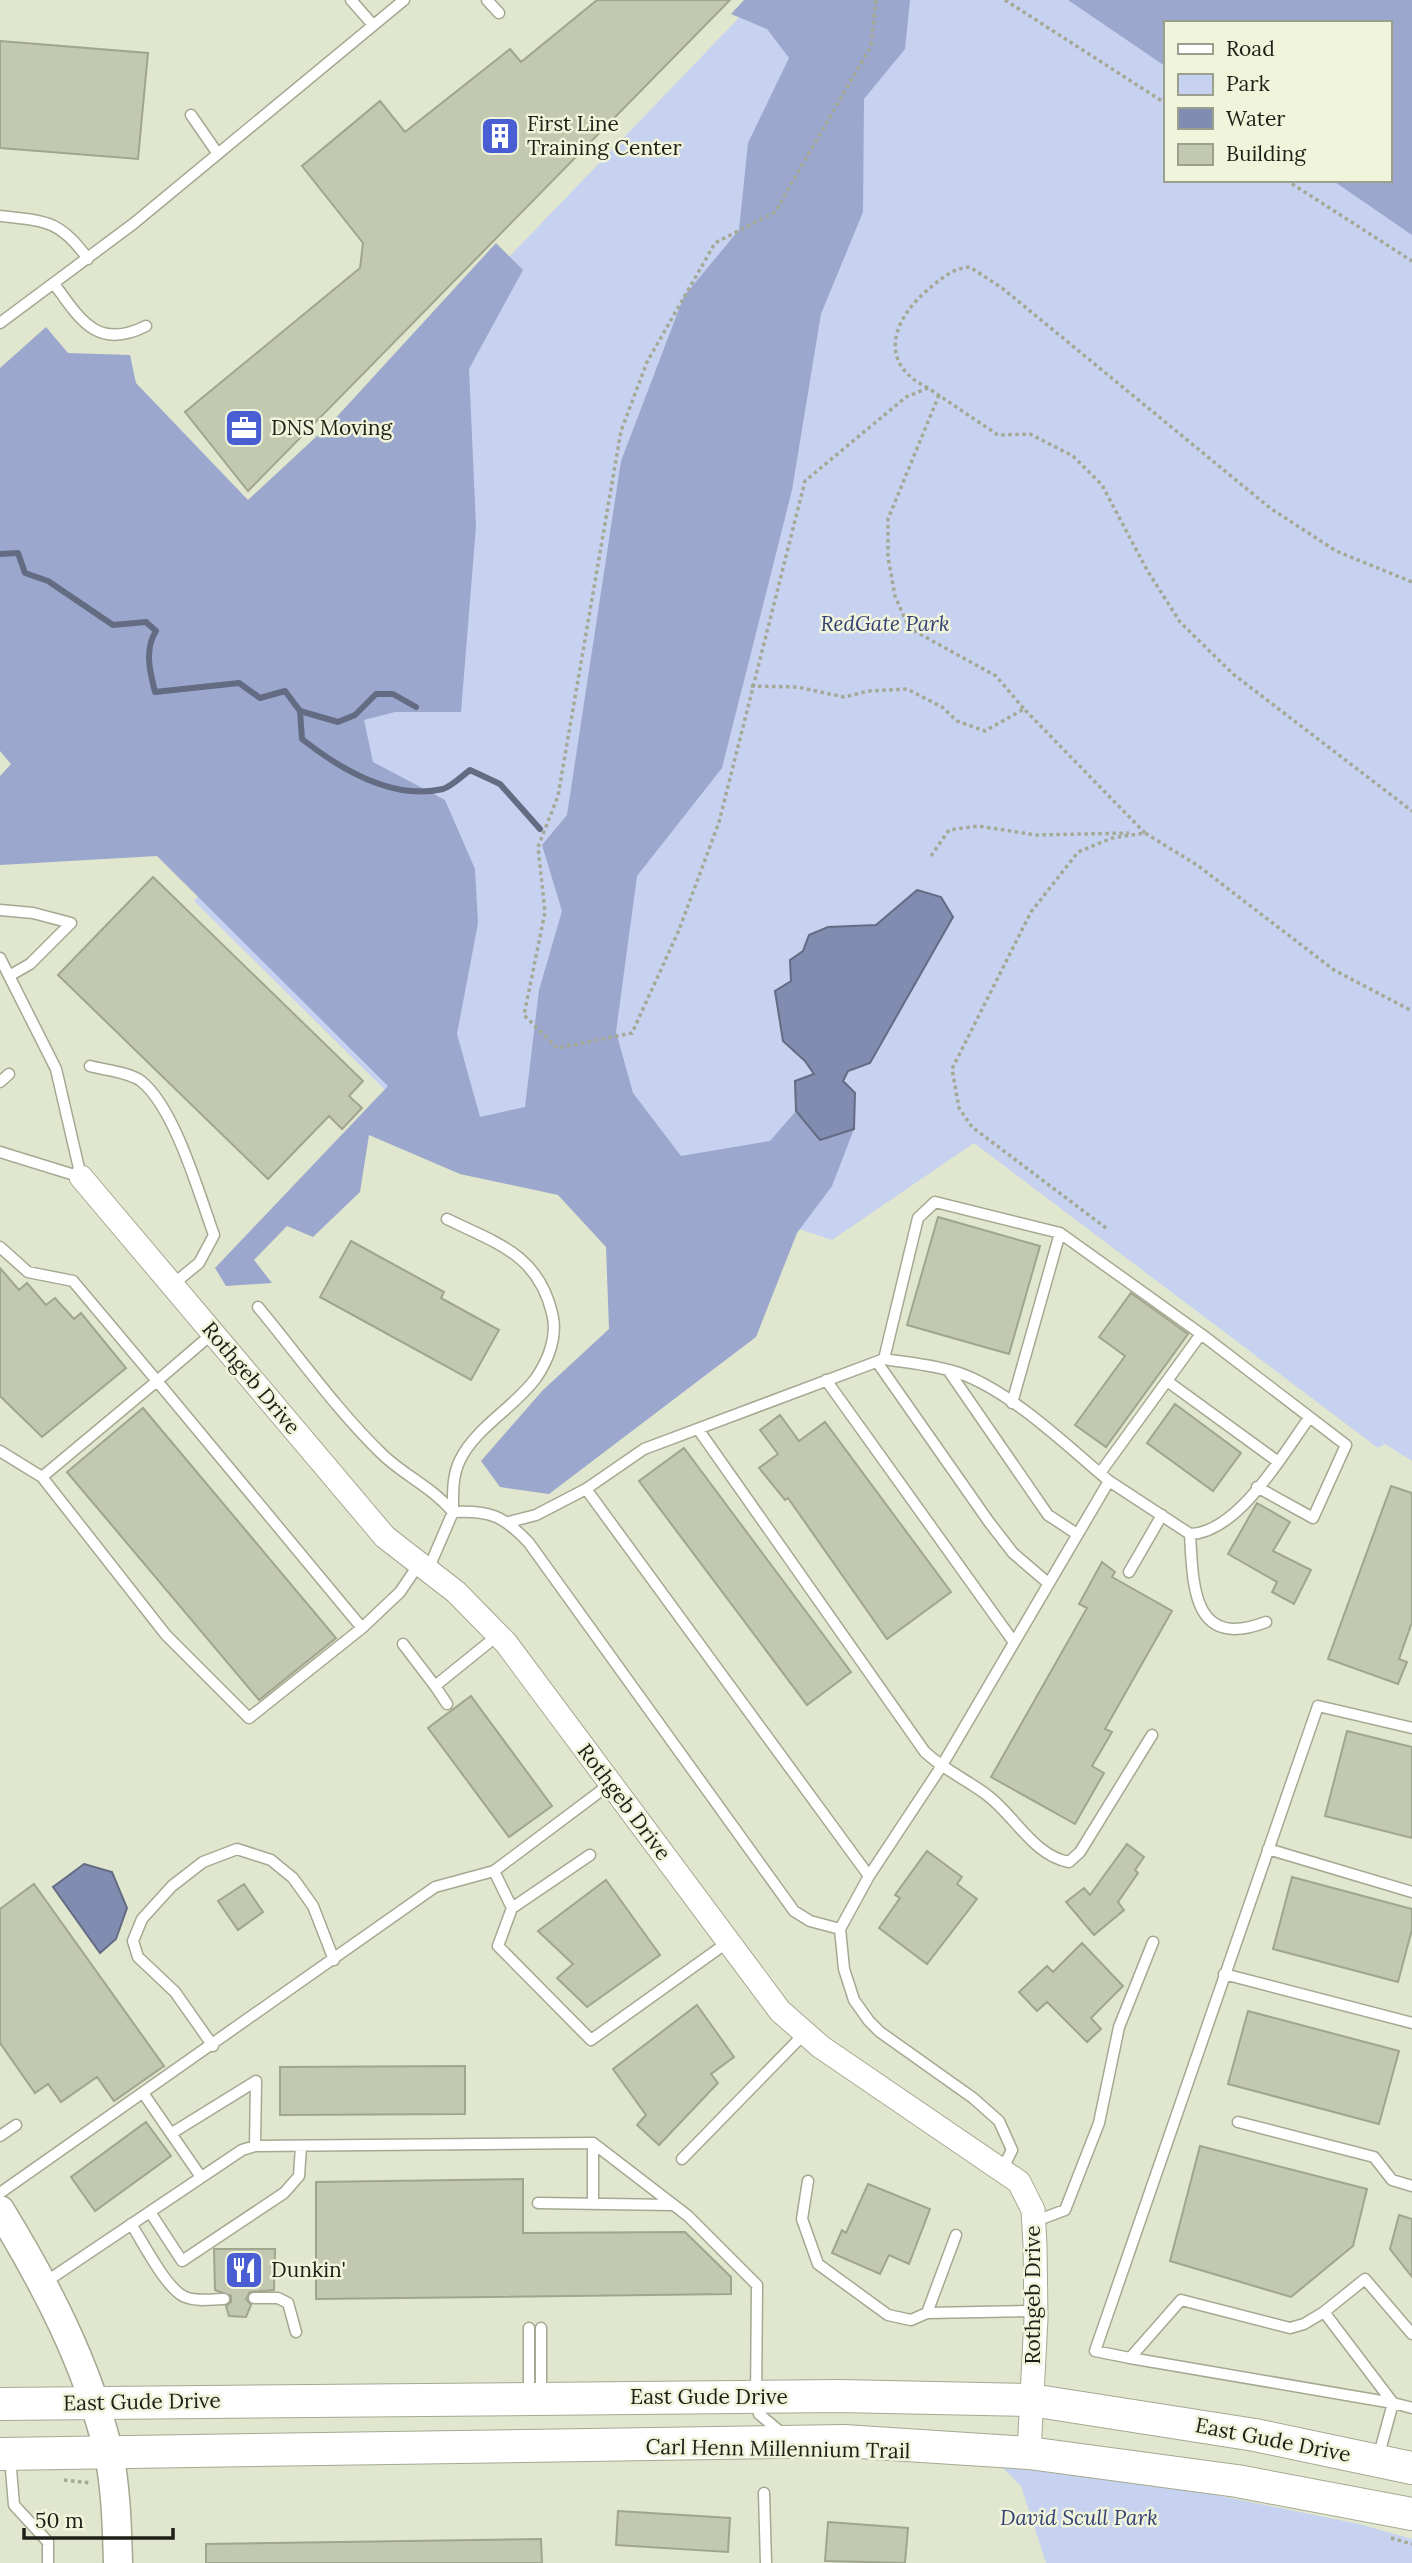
<svg xmlns="http://www.w3.org/2000/svg" width="1412" height="2563" font-family="Lora,serif">
  <style>
    .green { fill: #c7d1f0; fill-rule: evenodd }
    .forest { fill: #9ba7cd }
    .water { fill: #818cb1; stroke: #636c83; stroke-width: 2 }
    .lines { fill: none; stroke-linecap: round; stroke-linejoin: round }
    .stream { stroke: #636c83; stroke-width: 6 }
    .building { fill: #c3c8b0; stroke: #a0a58e; stroke-width: 2 }
    .service-casing { stroke: #a4a992; stroke-width: 13 }
    .minor-casing { stroke: #a4a992; stroke-width: 25 }
    .tertiary-casing { stroke: #a4a992; stroke-width: 31 }
    .secondary-casing { stroke: #a4a992; stroke-width: 34 }
    .path { stroke: #a4a995; stroke-width: 3.5; stroke-dasharray: 3.5 3.5; stroke-linecap: butt }
    .service { stroke: #fff; stroke-width: 10 }
    .minor { stroke: #fff; stroke-width: 23 }
    .tertiary { stroke: #fff; stroke-width: 28 }
    .secondary { stroke: #fff; stroke-width: 32 }
    .labels { text-anchor: middle; stroke-width: 5; stroke-linejoin: round; paint-order: stroke }
    .poi-label { font-size: 21px; fill: #1e2017; stroke: #eff4db; text-anchor: start }
    .park-label { font-size: 21px; font-style: italic; fill: #354174; stroke: #eff4db }
    .street-label { font-size: 21px; fill: #1e2017; stroke: #eff4db }
  </style>
  <rect width="100%" height="100%" fill="#e1e7ce"/>
  <path class="green" d="M756 0H1412V1461L1385 1444 1378 1448 974 1143 832 1240 384 1089 194 901 242 851 86 697ZM1165 23H1389V180H1165Z
    M1003 2468 1122 2476 1359 2524 1412 2539V2563H1046L1021 2486Z"/>
  <path class="forest" d="M744 0H910L905 49 864 99 863 212 821 314 792 490 722 768 637 876 616 1032 633 1093 681 1156 770 1141 796 1111 820 1140 854 1129 832 1186 797 1233 756 1337 549 1494 500 1487 481 1461 543 1390 609 1329 606 1247 558 1195 460 1174 369 1135 360 1192 313 1237 287 1226 254 1260 272 1283 226 1286 215 1268 388 1086 157 856 0 865V776L11 764 0 751V368L46 327 68 353 130 355 136 383 248 500 332 422 496 243 523 270 469 369 476 526 461 712H395L364 720 373 762 445 800 475 869 478 923 457 1034 480 1117 525 1107 539 990 562 911 542 845 567 815 621 461 684 296 739 230 748 143 789 58 767 29 731 14Z
    M1068 0H1412V235L1332 180H1389V23H1165V66Z"/>
  <path class="water" d="M917 890 941 897 953 917 870 1063 848 1071 843 1081 855 1093 854 1129 820 1140 796 1111 795 1081 814 1074 805 1061 783 1041 775 991 791 981 790 960 803 951 809 935 828 927 876 925Z
    M84 1864 112 1872 127 1908 116 1939 100 1953 53 1887Z"/>
  <g class="lines">
    <path class="stream" d="M0 554 18 553 25 573 48 581 113 625 146 622 156 631C144 650 150 672 155 692L239 683 260 698 285 691 300 711 302 739C340 769 392 801 443 789 452 786 462 776 470 770L500 784 540 829
      M300 711 338 722 355 715 376 694H393L416 707"/>
  </g>
  <path class="building" d="M597 0H730L248 491 185 412 360 268 363 243 302 166 380 101 405 132 510 49 521 62Z
    M0 41 148 53 138 159 0 148Z
    M153 877 363 1081 349 1096 362 1108 342 1129 329 1116 268 1179 58 975Z
    M938 1217 1040 1246 1009 1354 907 1325Z
    M351 1241 444 1292 441 1298 499 1330 471 1380 320 1297Z
    M0 1268 19 1290 27 1283 46 1305 55 1298 74 1319 81 1313 126 1368 42 1437 0 1396Z
    M1131 1293 1188 1334 1106 1447 1075 1425 1125 1356 1099 1337Z
    M1175 1404 1241 1453 1213 1491 1147 1443Z
    M143 1408 336 1638 259 1700 67 1472Z
    M780 1415 799 1441 825 1422 951 1592 887 1639 788 1498 785 1500 759 1468 778 1454 760 1430Z
    M684 1448 851 1672 807 1705 639 1481Z
    M1391 1486 1412 1493V1622L1399 1659 1407 1662 1398 1684 1328 1659Z
    M1257 1503 1290 1522 1273 1551 1311 1570 1294 1604 1272 1592 1277 1582 1228 1554Z
    M1102 1562 1115 1572 1112 1577 1172 1611 1105 1729 1112 1732 1092 1766 1104 1773 1075 1824 991 1777 1087 1608 1079 1604Z
    M471 1696 552 1806 509 1837 428 1728Z
    M1347 1731 1412 1747V1838L1325 1816Z
    M1127 1844 1144 1857 1135 1870 1138 1873 1118 1902 1124 1910 1094 1935 1066 1902 1084 1888 1090 1895Z
    M927 1851 962 1877 957 1884 977 1899 927 1964 879 1928 900 1898 895 1895Z
    M1292 1877 1412 1909V1929L1398 1982 1273 1949Z
    M606 1880 660 1955 587 2007 557 1978 573 1964 538 1931Z
    M34 1884 164 2066 114 2101 97 2077 61 2102 48 2084 35 2093 0 2043V1909Z
    M244 1884 263 1912 238 1930 218 1901Z
    M1082 1943 1123 1986 1091 2018 1101 2029 1087 2042 1047 2002 1037 2011 1019 1992 1047 1966 1053 1972Z
    M697 2005 734 2057 711 2074 718 2083 659 2145 637 2125 646 2115 613 2069Z
    M1248 2011 1399 2051 1379 2124 1228 2084Z
    M465 2066V2114L280 2115V2067Z
    M146 2122 171 2156 95 2211 71 2177Z
    M1200 2146 1367 2189 1353 2246 1291 2297 1170 2261Z
    M523 2179V2233L685 2232 731 2277V2294L316 2299V2182Z
    M868 2184 930 2209 909 2264 889 2255 880 2274 832 2253 842 2230 846 2233Z
    M1399 2215 1412 2219V2277L1390 2249Z
    M214 2249H275L274 2290 250 2292 246 2299 251 2305 246 2317 229 2316 226 2306 231 2302V2296L215 2290Z
    M618 2511 730 2518 728 2552 616 2545Z
    M828 2522 908 2528 905 2563 825 2561Z
    M541 2539 542 2563H206V2544Z"/>
  <g class="lines">
    <g class="service-casing">
      <path id="service" d="M351 0 373 25
        M487 0 499 13
        M191 115 218 154
        M0 216C46 221 60 220 88 259
        M55 285C81 321 98 350 146 326
        M0 323 133 224 404 0
        M0 910 33 913 71 923 30 964 9 976
        M0 958 56 1069 81 1177
        M90 1066C104 1070 129 1072 141 1081 175 1108 199 1194 214 1235L199 1263 172 1285
        M0 1082 9 1074
        M0 1152 81 1177
        M1060 1233 1201 1334 1346 1445 1313 1518 1257 1487
        M0 1247 28 1272 73 1281 157 1381 213 1333
        M258 1307C297 1354 339 1413 383 1455 405 1476 433 1488 453 1512 453 1494 452 1476 460 1460 476 1427 515 1407 536 1378 549 1359 558 1335 552 1313 538 1254 496 1243 447 1219
        M884 1359 918 1218 935 1202 1060 1233 1012 1403
        M877 1362 989 1522 1013 1553 1048 1583
        M948 1370 1048 1515 1077 1534
        M826 1380 1013 1641
        M1167 1381 1277 1461
        M698 1429 925 1752C944 1770 966 1779 987 1795 1014 1815 1034 1856 1069 1862L1080 1852 1152 1735
        M0 1451 42 1477
        M1100 1473 1201 1334
        M1109 1481 1190 1534C1238 1533 1283 1454 1309 1418
        M586 1489 869 1876
        M509 1522 536 1515 586 1489 644 1449 884 1359C909 1363 935 1365 959 1373 1011 1391 1067 1446 1109 1481L941 1767 869 1876 840 1929 844 1969 854 2000 869 2021 880 2032 973 2098 999 2121 1012 2150 1002 2170
        M1190 1534C1193 1588 1193 1650 1266 1622
        M428 1570 453 1512C490 1510 504 1516 529 1543L794 1911 810 1921 840 1929
        M1129 1572 1162 1515
        M362 1628 249 1718 166 1635 42 1477 157 1381 362 1628 400 1592 419 1564
        M403 1644 435 1686 498 1635
        M435 1686 447 1704
        M1268 1849 1412 1892
        M494 1871 512 1908 590 1855
        M512 1908 498 1946 591 2040 728 1942
        M1224 1974 1412 2023
        M213 2046 175 1992 138 1957 133 1941 142 1919 172 1886 203 1862 237 1849 271 1860 293 1878 313 1906 334 1960
        M143 2093 201 2177
        M1238 2122 1374 2157 1392 2180 1412 2186
        M172 2133 256 2081 255 2146
        M0 2136 16 2125
        M593 2143V2203
        M682 2159 805 2033
        M808 2181 802 2219 818 2264 888 2315 911 2320 927 2313 1036 2311
        M0 2193 435 1887 494 1871 610 1784
        M538 2203 673 2205
        M150 2212 182 2261 284 2193 299 2176 301 2146
        M1033 2222 1065 2210 1099 2123 1119 2027 1153 1942
        M131 2224C143 2242 166 2289 185 2297 197 2302 212 2299 224 2299
        M44 2283 242 2150 255 2146 593 2143 688 2216 757 2285 756 2403 759 2414 783 2434
        M254 2298H278L288 2303 296 2332
        M1324 2312 1365 2279 1412 2334
        M927 2313 956 2235
        M1130 2358 1181 2300 1290 2328 1304 2324 1324 2312 1393 2403 1130 2358 1095 2351 1318 1706 1412 1728
        M529 2395V2328
        M541 2396V2328
        M10 2457 14 2505 48 2542V2563
        M1378 2458 1393 2403 1412 2408
        M764 2493 766 2563"/>
    </g>
    <g class="minor-casing">
      <path id="minor" d="M81 1177 385 1537 456 1592 506 1643 780 2011 821 2047 1019 2182 1033 2210 1035 2245 1036 2318 1029 2453"/>
    </g>
    <g class="tertiary-casing">
      <path id="tertiary" d="M0 2210C46 2285 87 2364 108 2450 116 2486 117 2527 118 2563"/>
    </g>
    <g class="secondary-casing">
      <path id="secondary" d="M0 2404 839 2396 1031 2400 1255 2435 1412 2468
        M0 2454 844 2441 1029 2453 1237 2481 1412 2514"/>
    </g>
    <path class="path" d="M876 0 871 46 775 212 715 243 647 362 621 431 558 796 538 847 545 912 524 1015 557 1048 632 1033 679 930 719 822 805 481 906 397 928 388 998 435 1030 434 1073 456 1102 485 1147 570 1180 622 1233 674 1412 811
      M1005 0 1165 103
      M1286 180 1412 261
      M928 388C875 362 894 317 931 287 943 277 954 268 970 267L1002 288 1270 508 1336 551 1412 582
      M939 395 888 519V557L895 596 909 628 996 676 1024 709
      M751 686 797 687 844 697 869 691 907 689 942 707 957 721 985 731 1024 709 1145 833
      M931 856 949 830 978 826 1036 835 1129 833
      M1106 1228 972 1127 959 1108 952 1069 1031 912 1078 852 1112 838 1145 833 1197 865 1334 970 1412 1011
      M64 2480 91 2483
      M1391 2538 1412 2544"/>
    <use href="#service" class="service"/>
    <use href="#minor" class="minor"/>
    <use href="#tertiary" class="tertiary"/>
    <use href="#secondary" class="secondary"/>
  </g>
  <defs>
    <g id="building-square" transform="scale(2.0125)"><rect x="-9" y="-9" width="18" height="18" rx="4" fill="#4a5ed3" stroke="#eff4db"/><path d="M-4-6H4V6H1V3H-1V6H-4ZM-2.5-4.3h1.7v1.8h-1.7ZM.8-4.3h1.7v1.8H.8ZM-2.5-1h1.7V.8h-1.7ZM.8-1h1.7V.8H.8Z" fill="#fff"/></g>
    <g id="office-square" transform="scale(2.0125)"><rect x="-9" y="-9" width="18" height="18" rx="4" fill="#4a5ed3" stroke="#eff4db"/><path d="M-6-3h4V-5.5h4V-3h4V5H-6ZM-1-4.5V-3h2v-1.5ZM-6 0V1H6V0Z" fill="#fff"/></g>
    <g id="restaurant-square" transform="scale(2.0125)"><rect x="-9" y="-9" width="18" height="18" rx="4" fill="#4a5ed3" stroke="#eff4db"/><path d="M-5-6h1v4h1v-4h1v4h1v-4h1v5L-1.5 .5V6h-2V.5L-5-1ZM5-6V6H3V1.5H1.5Q1.5-4 5-6Z" fill="#fff"/></g>
  </defs>
  <g fill-rule="evenodd">
    <use href="#building-square" x="500" y="136"/>
    <use href="#office-square" x="244" y="428"/>
    <use href="#restaurant-square" x="244" y="2270"/>
  </g>
  <g class="labels">
    <g class="poi-label">
      <text x="527" y="131">First Line<tspan x="527" dy="24">Training Center</tspan></text>
      <text x="271" y="435">DNS Moving</text>
      <text x="271" y="2277">Dunkin'</text>
    </g>
    <g class="park-label">
      <text x="885" y="631">RedGate Park</text>
      <text x="1079" y="2525">David Scull Park</text>
    </g>
    <g class="street-label">
      <text transform="translate(251 1378) rotate(50)" y="7">Rothgeb Drive</text>
      <text transform="translate(624 1802) rotate(53)" y="7">Rothgeb Drive</text>
      <text transform="translate(1033 2295) rotate(-90)" y="7">Rothgeb Drive</text>
      <text x="709" y="2404">East Gude Drive</text>
      <text transform="translate(142 2402) rotate(-1)" y="7">East Gude Drive</text>
      <text transform="translate(1273 2440) rotate(11)" y="7">East Gude Drive</text>
      <text transform="translate(778 2449) rotate(1)" y="7">Carl Henn Millennium Trail</text>
    </g>
  </g>
  <rect x="1164" y="21" width="228" height="161" fill="#eff4db" stroke="#9b9f8d" stroke-width="2"/>
  <rect x="1178" y="44" width="35" height="10" fill="#ffffff" stroke="#9b9f8d" stroke-width="2"/>
  <text x="1226" y="56" font-size="21" fill="#1e2017">Road</text>
  <rect x="1178" y="74" width="35" height="21" fill="#c7d1f0" stroke="#9b9f8d" stroke-width="2"/>
  <text x="1226" y="91" font-size="21" fill="#1e2017">Park</text>
  <rect x="1178" y="108" width="35" height="21" fill="#818cb1" stroke="#9b9f8d" stroke-width="2"/>
  <text x="1226" y="126" font-size="21" fill="#1e2017">Water</text>
  <rect x="1178" y="144" width="35" height="21" fill="#c3c8b0" stroke="#9b9f8d" stroke-width="2"/>
  <text x="1226" y="161" font-size="21" fill="#1e2017">Building</text>
  <path d="M24 2528v10h149v-10" fill="none" stroke="#1e2017" stroke-width="3.5"/>
  <text x="35" y="2528" font-size="21" fill="#1e2017" stroke="#eff4db" stroke-width="5" paint-order="stroke">50 m</text>
</svg>
